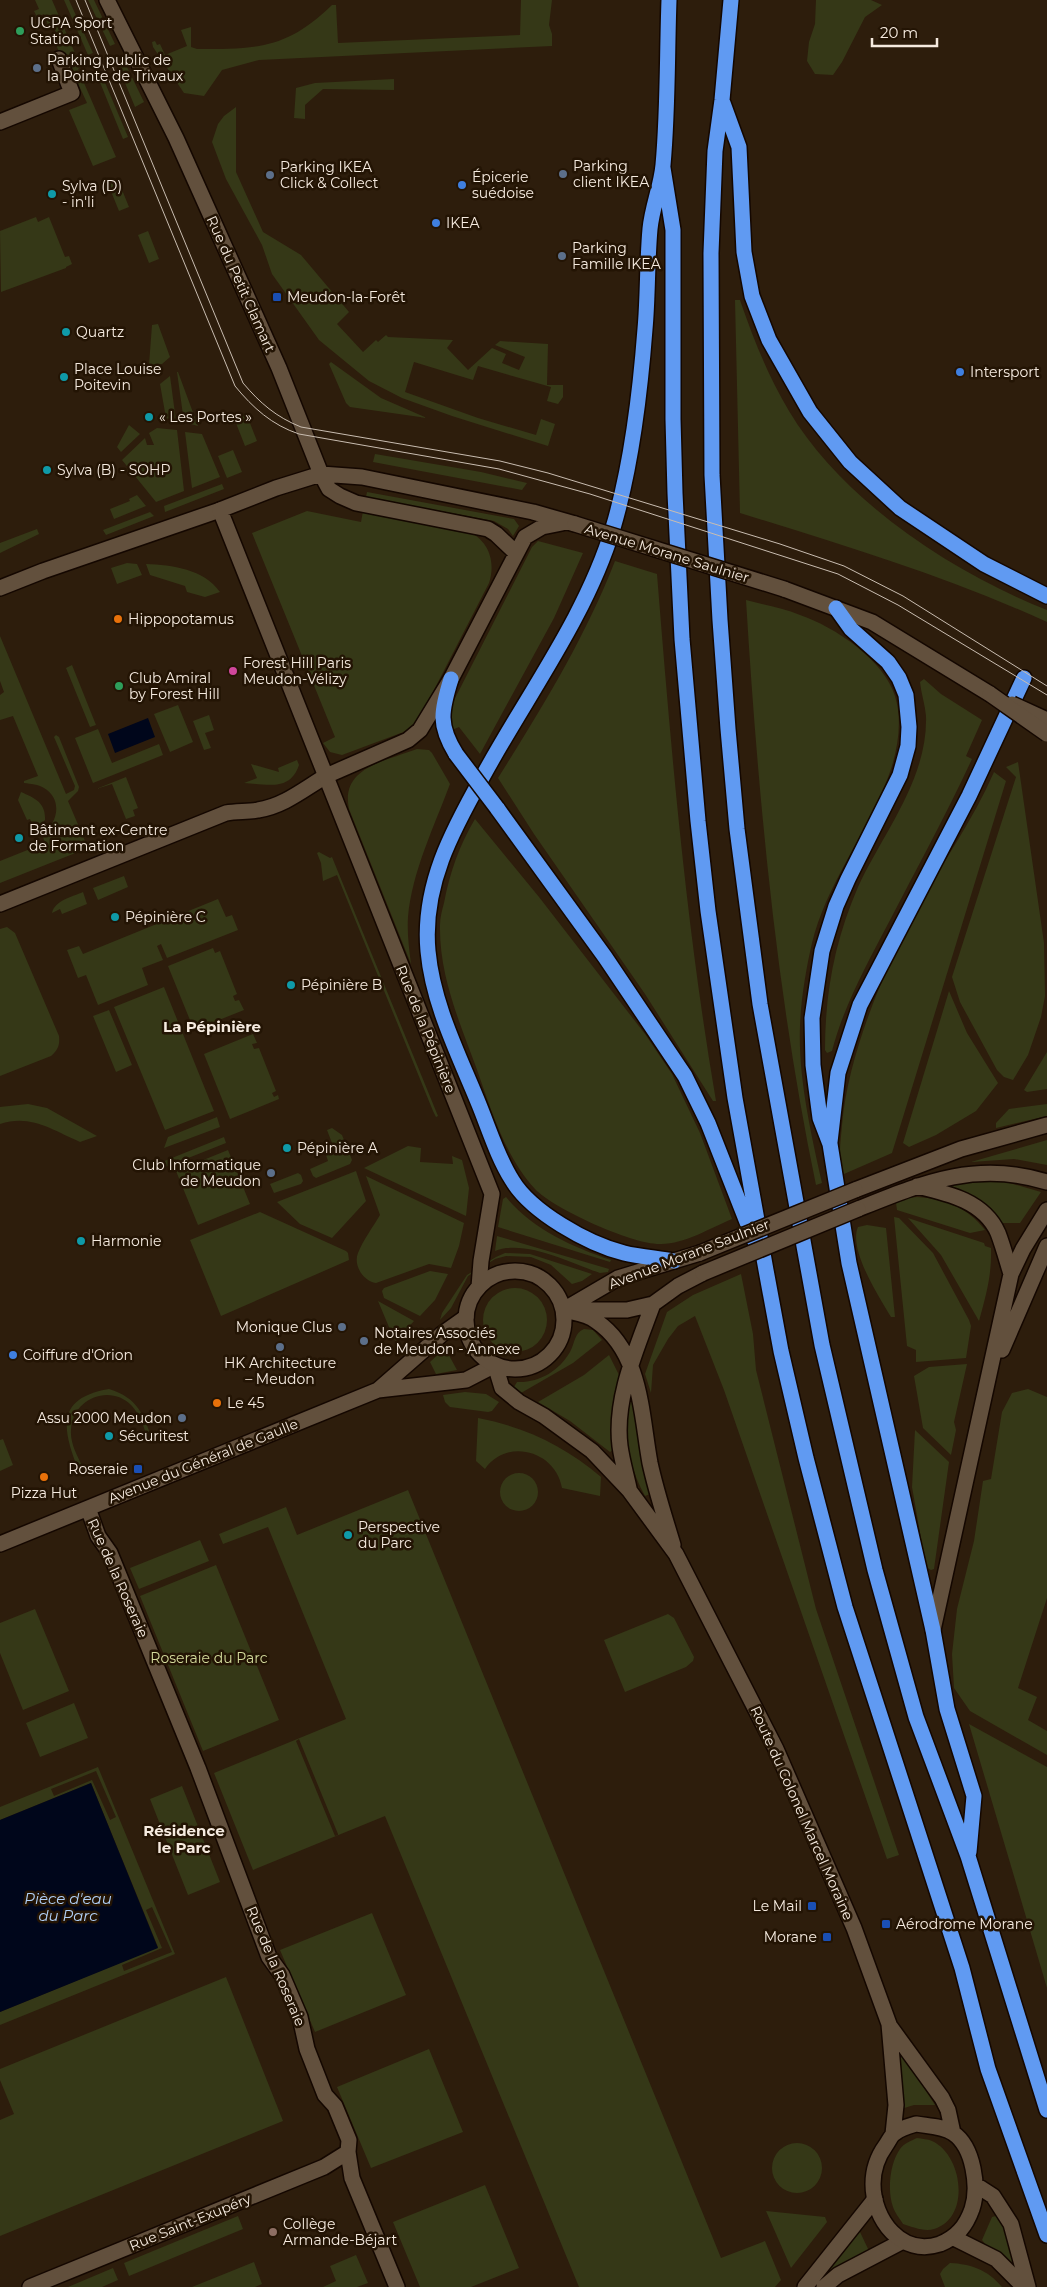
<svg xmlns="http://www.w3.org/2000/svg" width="1047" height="2287" font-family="Montserrat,sans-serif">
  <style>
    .green { fill: #353817; fill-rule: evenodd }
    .water { fill: #00061b }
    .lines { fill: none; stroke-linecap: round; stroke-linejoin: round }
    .street-casing { stroke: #140700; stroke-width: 18 }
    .secondary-casing { stroke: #140700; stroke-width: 18 }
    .highway-casing { stroke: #140700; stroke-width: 18 }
    .street { stroke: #62503d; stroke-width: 15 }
    .secondary { stroke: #62503d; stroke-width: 15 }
    .highway { stroke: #609af2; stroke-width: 15 }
    .tram { stroke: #c9bdb1; stroke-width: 1 }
    .street-bridge-casing { stroke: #140700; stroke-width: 18; stroke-linecap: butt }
    .secondary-bridge-casing { stroke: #140700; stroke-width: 18; stroke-linecap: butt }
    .highway-bridge-casing { stroke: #140700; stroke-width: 18; stroke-linecap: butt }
    .street-bridge { stroke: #62503d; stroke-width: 15 }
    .secondary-bridge { stroke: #62503d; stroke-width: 15 }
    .highway-bridge { stroke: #609af2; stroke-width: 15 }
    .leisure-dot { fill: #2e9e5b; stroke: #231404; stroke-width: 2 }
    .service-dot { fill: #5c6f8a; stroke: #231404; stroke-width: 2 }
    .shop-dot { fill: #3f7fe0; stroke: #231404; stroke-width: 2 }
    .culture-dot { fill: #0f9aa8; stroke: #231404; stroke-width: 2 }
    .transit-dot { fill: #1a4fb4; stroke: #231404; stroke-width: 2 }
    .food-dot { fill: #e8710a; stroke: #231404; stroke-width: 2 }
    .hotel-dot { fill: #d1479c; stroke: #231404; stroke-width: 2 }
    .education-dot { fill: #8d6e63; stroke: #231404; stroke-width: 2 }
    .labels { text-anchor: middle; stroke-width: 5; stroke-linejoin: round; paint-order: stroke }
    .poi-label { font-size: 14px; fill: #f6ebe0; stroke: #231404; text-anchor: start }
    .street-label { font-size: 14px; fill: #f6ebe0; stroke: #231404 }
    .park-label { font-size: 14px; fill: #d4db9c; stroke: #231404 }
    .neighbourhood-label { font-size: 15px; font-weight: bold; fill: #f6ebe0; stroke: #231404 }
    .water-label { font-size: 15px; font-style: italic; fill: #b1d1f9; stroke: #231404 }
  </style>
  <rect width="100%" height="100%" fill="#2d1d0c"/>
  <path class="green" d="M35 0H52L81 67 78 69 116 157 93 166 69 110 87 103 75 77 70 79 53 37 57 36 53 24 48 25 44 14 37 17 34 11 39 9Z
    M64 0H69L93 53 88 55Z
    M88 0H94L115 44 110 46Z
    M521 0H552L549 25 552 34V46L259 60 222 70 204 96 184 93 153 47 152 42 155 41 157 45 160 44 165 55 187 46 181 30 191 27V47L197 49C257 49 287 49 332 5H336L338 43 520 35Z
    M816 0H871L882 5 865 17 842 62 833 75 815 74 807 61 809 42 815 24Z
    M125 63 144 102 135 107 118 66Z
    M101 73 128 137 123 139 97 75Z
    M394 79V90L323 89 305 105V119L294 118 296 88 315 83Z
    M236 107V172L263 232 301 255 349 312 337 324 363 352 376 340 378 342 386 335 388 337 453 340 447 348 468 370 492 348 506 354 502 363 519 370 525 357 495 345 500 341 548 344 547 385H563V397L558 404 547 401 551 387 478 366 473 380 414 362 405 392 478 418 536 435 541 419 555 424 548 446 452 416 402 398 369 381 319 340 272 274 262 245 226 179 212 142 218 124 224 116Z
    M118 180 129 207 119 211 108 184Z
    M36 217 38 222 49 217 65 257 69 256 72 264 66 267V268L1 292 0 231Z
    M148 231 159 259 149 263 138 235Z
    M735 300H740L741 303C754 340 768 376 789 411 842 500 951 572 1047 610V622C949 577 843 545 740 513Z
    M158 324 170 357 162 364 149 365 152 325Z
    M331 362 381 398 427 418 350 407 346 403 329 364Z
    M177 372H178L198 426 184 422Z
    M170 376 176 421 166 418 160 384Z
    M246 413 257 441 245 446 234 418Z
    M129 425 140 434 121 452 117 447Z
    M157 428 177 430 184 491 156 502 122 460 145 438 147 445H154L149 433Z
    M185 432 202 434 220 477 192 488Z
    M233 450 242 472 227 478 218 456Z
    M375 454 481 472 527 483 522 490 373 462Z
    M222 484 224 489 165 512 164 506Z
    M367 492 514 519 519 526 513 536 508 529 494 521 366 497Z
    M137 495 146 506 114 519 110 509 130 501 129 499Z
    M307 511 361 522 363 511 467 531C489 540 496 562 489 583L418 721 409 730 342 755 330 752 323 743 335 737 252 533Z
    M150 512 154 516 106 535 103 530Z
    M37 529 39 534 0 553V543Z
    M538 541 583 553 554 618 480 754 459 727 452 730 447 714 532 547Z
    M615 561 657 574C671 750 686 926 716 1101H713L645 994 534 834 498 778C542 708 585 638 615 561Z
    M127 563 137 564 142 575 117 584 111 568Z
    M146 564C172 565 204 569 220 592L205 597 187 592 185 586 150 575Z
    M746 600C764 605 783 608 800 615 835 627 884 660 895 696 904 725 896 759 885 785 863 839 826 886 812 943 806 969 801 999 800 1026 798 1077 811 1133 822 1183L816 1185C776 993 758 795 746 600Z
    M0 636 66 794 74 790 75 786 54 737 56 735 59 737 79 787 78 791 68 801 88 848 0 883V861L45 843 42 834C58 824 63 799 44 788 38 784 31 784 24 783V781L38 776 13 716 0 720V695L4 692 0 681Z
    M72 665 96 725 90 727 66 668Z
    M924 679 941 694 982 720 966 756 972 759C946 815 917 868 889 922 867 964 844 1005 832 1051L827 1053 825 1050C825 992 835 940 858 887 883 833 928 779 926 716 925 704 921 693 920 682Z
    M178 705 193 742 170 752 154 714Z
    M209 715 214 730 205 733 211 748 204 750 193 721Z
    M98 729 112 763 159 744 163 755 93 783 75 738Z
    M417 749 429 750 432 753 450 784C434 827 412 872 408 917 407 933 409 948 411 964L349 809C340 767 386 761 417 749Z
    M297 760 299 765C290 792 267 784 244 783L257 778 251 764 279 772 278 768Z
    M1018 762 1044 943 1045 996 1041 1017 1028 1055 1013 1080 1004 1077 997 1070 960 1002 952 977 1016 777 1006 767Z
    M994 772 1006 781 892 1153 844 1174C837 1161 841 1139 842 1125 848 1055 883 972 916 911 941 864 973 821 994 772Z
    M126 777 138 808 133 810 135 816 126 819 112 784 96 789Z
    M21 792C35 798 46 803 45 820L41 825 34 828 30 819 27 820 18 800Z
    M475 819 539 897 645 1034 672 1074 700 1133 732 1219C710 1228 685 1244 661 1244 633 1245 554 1209 535 1189 504 1155 491 1109 476 1067 459 1021 439 975 440 925 440 918 442 910 444 903 450 872 459 846 475 819Z
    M319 852 330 858 332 857 438 1116 436 1117 433 1111 337 875 323 881 321 863 317 853Z
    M124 876 128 887 98 900 93 888Z
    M83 892 87 904 62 914 60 909 52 913C55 900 72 897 83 892Z
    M218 899 226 917 232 915 238 930 167 958 161 944 157 946 163 960 142 968 148 985 98 1005 86 975 78 978 67 950 79 946 83 954Z
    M7 927 15 933 59 1036C60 1045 58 1050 51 1056L0 1076V929Z
    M213 948 215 953 220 951 237 994 233 996 235 1001 239 1000 244 1010 194 1030 168 966Z
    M164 987 214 1111 165 1130 114 1007Z
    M949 991 967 1033 998 1083 976 1111 936 1135 909 1147 903 1143Z
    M109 1010 132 1065 116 1072 93 1016Z
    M253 1034 257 1043 252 1044 254 1049 259 1048 276 1091 272 1093 274 1097 278 1095 279 1099 230 1119 204 1054Z
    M1047 1052V1089L1027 1092 1024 1090Z
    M28 1104 47 1108 97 1136 80 1142C52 1130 31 1114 0 1124V1107Z
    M1047 1104V1116L996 1128V1123L1009 1109Z
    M217 1117 220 1127 164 1148 168 1137Z
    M332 1128 342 1135 352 1160 350 1164 316 1178 313 1176 310 1169 328 1161 326 1155 335 1151 327 1130Z
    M224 1137 226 1143 163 1168 157 1164Z
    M1047 1140V1165L1014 1159 971 1162Z
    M408 1146 421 1148 420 1162 453 1164 452 1156 462 1160 469 1188 466 1216 364 1168Z
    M228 1150 250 1204 198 1225 176 1171Z
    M356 1171 366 1201 332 1238 300 1224 277 1202Z
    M298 1173 301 1175 303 1181 301 1184 274 1193 270 1184Z
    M366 1176 464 1223 459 1246 451 1268 429 1264 376 1283C363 1281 353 1265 358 1253 363 1240 373 1227 380 1215Z
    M968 1181 1006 1182 1041 1192 1020 1223H1002C988 1205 972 1191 949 1187V1184Z
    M506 1197C532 1229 573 1247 611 1260L610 1262 498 1227 503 1199Z
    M917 1197C946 1199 967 1207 985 1230L970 1233 897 1210 896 1203 906 1198Z
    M260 1212 346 1251 348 1253 349 1260 221 1316 190 1240Z
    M894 1217 899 1218 933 1253 969 1320 971 1326 966 1358 916 1362V1350L907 1346Z
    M908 1218 984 1243 985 1246 991 1248C992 1274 986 1296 979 1321L941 1255Z
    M867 1225 886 1228 895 1317H891C879 1297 848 1249 858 1227Z
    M497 1236 609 1269 608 1272 600 1273C571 1263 525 1239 495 1251Z
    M505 1253 530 1254 592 1274 582 1281 572 1284 551 1265 531 1257 506 1256 495 1259 468 1276 451 1308 440 1320 442 1313 467 1275 496 1257Z
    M430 1271 448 1274 435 1300 420 1316 384 1298 382 1291 384 1288Z
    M741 1274 753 1334 756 1370 816 1609 899 1855 887 1859 724 1390 695 1316 678 1326 668 1339 653 1365 651 1393 645 1374 667 1312 693 1295Z
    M483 1320a32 32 0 1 1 64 0a32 32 0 1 1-64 0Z
    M378 1301 414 1321 396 1341 394 1339Z
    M584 1329 593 1330 602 1340 573 1363 521 1393 514 1387 517 1382C539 1383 559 1371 570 1352 575 1343 574 1333 584 1329Z
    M445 1348 457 1370 436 1374 430 1362Z
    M609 1355 620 1377 614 1416 613 1450 610 1452 570 1421 538 1402 584 1375Z
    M967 1364 954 1422 956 1430 951 1455 923 1428 914 1376 929 1367Z
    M109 1389C138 1398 143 1414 153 1441H149C144 1429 141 1416 132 1406 110 1383 72 1399 71 1430 70 1443 77 1455 82 1466L78 1469C62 1428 56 1398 109 1389Z
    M1028 1389 1047 1397V1598L1018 1688 1037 1697 1028 1720 1047 1731V1755L970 1711 954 1688 952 1654 957 1609 974 1541 983 1481 991 1479 1002 1412 1012 1393Z
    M465 1392 486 1394 499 1402 492 1411 488 1412 450 1407 445 1402 443 1395Z
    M629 1398H633L639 1448 650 1491V1494L645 1496C628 1465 623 1433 629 1398Z
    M478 1418C525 1427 565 1446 601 1477L600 1496 562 1488C556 1451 507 1437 485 1469L476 1461Z
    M915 1430 949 1462 934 1569 931 1570 926 1567 912 1487Z
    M3 1439 13 1465 0 1471V1440Z
    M500 1492a19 19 0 1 1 38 0a19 19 0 1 1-38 0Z
    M408 1490 721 2258 765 2241 781 2280 775 2287H579L385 1816 253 1870 214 1773 346 1719 268 1527 223 1544 219 1534 286 1507 297 1535ZM299 1739 338 1834V1835L335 1836 296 1741Z
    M200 1540 209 1561 139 1589 130 1568Z
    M216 1565 279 1720 203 1751 140 1596Z
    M35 1609 69 1691 23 1710 0 1653V1623Z
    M668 1614 674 1618 694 1657 693 1661 686 1667 625 1692 604 1640Z
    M74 1703 88 1738 40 1757 26 1723Z
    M969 1724 1047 1767V1988Z
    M98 1767 175 1954 0 2025V2012L158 1947 91 1783 0 1820V1807ZM96 1771 116 1817 110 1820 92 1780 54 1796 51 1789ZM152 1907 172 1952 124 1971 122 1965 162 1948 146 1910Z
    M182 1786 220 1882 188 1895 150 1799Z
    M372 1913 406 1995 315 2032 280 1950Z
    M226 1977 283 2121 0 2236V2120L14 2114 0 2080V2069Z
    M897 2046 935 2105H914L901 2109Z
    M429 2049 463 2132 371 2168 337 2087Z
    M917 2138C922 2139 928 2139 932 2141 963 2155 971 2218 934 2229 924 2232 913 2227 903 2224 900 2219 895 2213 893 2207 887 2190 890 2163 900 2149 904 2143 911 2141 917 2138Z
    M772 2168a25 25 0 1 1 50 0a25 25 0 1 1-50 0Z
    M485 2185 519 2268 471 2287H420L393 2222Z
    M766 2211 825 2217 827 2222 791 2268Z
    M238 2216 243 2229 129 2276 124 2263Z
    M996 2216 1001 2217 1020 2269 1018 2273 1005 2257 986 2245 982 2240 992 2217Z
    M857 2232H860L870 2253 849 2260 823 2276Z
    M356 2255 368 2283 357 2287H323L336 2281 330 2266Z
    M254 2262 262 2284 255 2287H192Z
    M950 2263C971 2264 988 2270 1002 2287H945L940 2274 943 2269Z
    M113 2268 118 2280 102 2287H68Z"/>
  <path class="water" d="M148 718 155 737 115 753 108 734Z
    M91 1783 158 1948 0 2012V1820Z"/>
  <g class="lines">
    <g class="street-casing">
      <path id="street" d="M0 122 72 93 59 59
        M0 588 43 571 220 510
        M0 904 226 813C237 811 248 812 258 810 284 806 304 789 326 776
        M378 1390 442 1334 466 1317
        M88 1508 98 1536 110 1553 198 1768 269 1957 282 1975 300 2017 307 2049 325 2095 335 2106 349 2140 348 2152 352 2178 397 2287
        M0 1544 378 1390 466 1380 495 1365
        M30 2287 324 2167 348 2152
        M805 2287 875 2199
        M824 2287 838 2275 901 2242"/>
    </g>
    <g class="secondary-casing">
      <path id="secondary" d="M107 0 176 138 279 368 321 474 329 489 340 496 356 503 488 529 496 534 516 553
        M784 589 872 622 990 694
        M326 776 408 740 420 730 451 679 525 537 542 527 562 523
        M917 1186C947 1193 984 1201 998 1233 1003 1246 1007 1261 1011 1274
        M855 1190 961 1149 1047 1125
        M858 1209C923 1183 976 1160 1047 1182
        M466 1320a49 49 0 1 1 98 0a49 49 0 1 1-98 0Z
        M479 1287 481 1261 492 1194 220 510 276 488 321 474 362 477 533 512 575 524
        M565 1309 618 1278 700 1253
        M564 1310C575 1313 587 1314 596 1321 642 1352 641 1415 650 1463 656 1491 665 1518 673 1545
        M580 1310H627L653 1304 678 1286 703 1273
        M1002 1350 1047 1246
        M495 1365 502 1388 519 1402 544 1416 592 1451 629 1490 676 1554 776 1749 854 1928 889 2024 896 2105 893 2134
        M629 1488C626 1474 622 1461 620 1446 614 1398 637 1348 653 1304
        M933 1630 1011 1274 1023 1249 1047 1210
        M889 2025 942 2098 948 2110 953 2133
        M916 2124C927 2126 943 2126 953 2133 974 2147 979 2188 972 2209 966 2226 957 2237 940 2244 901 2257 873 2219 873 2184 873 2170 878 2156 886 2145 889 2141 891 2135 895 2133 901 2128 909 2126 916 2124Z
        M976 2185 993 2196 1011 2224 1028 2287
        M954 2238 996 2259 1024 2287"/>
    </g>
    <g class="highway-casing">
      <path id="highway" d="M669 0C667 55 668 111 663 165 661 187 652 207 650 229 647 262 648 296 645 329 640 395 632 464 613 528 586 617 527 695 483 776 452 831 422 886 428 951 433 1006 460 1057 480 1107 490 1132 498 1158 512 1180 531 1212 588 1244 624 1253 640 1257 658 1258 674 1261
        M731 0 722 100 715 151 711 253 712 475 720 620 728 729 737 829 760 1004 822 1345 875 1570 916 1717 968 1856 1047 2110
        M723 103 739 147 744 252 752 296 769 340 810 412 850 462 900 508 984 564 1047 596
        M663 168 673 230V419L675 493 682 639 698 821 708 911 735 1098 766 1270 781 1351 806 1458 845 1607 962 1968 988 2069 1047 2235
        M836 608 851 629 888 662 899 678 906 695 909 727 908 746 900 775 848 879 836 906 822 951 812 1018 813 1065 820 1118 830 1144 849 1263 933 1630 947 1709 974 1796 969 1852
        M451 679C441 711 438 725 456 754
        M497 808 605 957 685 1076 708 1123 754 1240
        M830 1142 838 1073 860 1005 969 796 1024 678"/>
    </g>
    <use href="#street" class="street"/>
    <use href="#secondary" class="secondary"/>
    <use href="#highway" class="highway"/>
    <path class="tram" d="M76 0 235 386C253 408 272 425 299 434L499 469 590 494 838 574 898 605 1047 695
      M85 0 243 383C260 403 276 417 301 427L500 461 548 473 780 544 844 566 903 596 1047 686"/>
    <g class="street-bridge-casing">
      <path id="street-bridge" d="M1012 704 1047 720"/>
    </g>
    <g class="secondary-bridge-casing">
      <path id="secondary-bridge" d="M575 524 784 589
        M990 694 1047 734
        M700 1253 855 1190
        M703 1273 858 1209"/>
    </g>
    <g class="highway-bridge-casing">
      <path id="highway-bridge" d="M456 754 497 808"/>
    </g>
    <use href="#street-bridge" class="street-bridge"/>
    <use href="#secondary-bridge" class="secondary-bridge"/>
    <use href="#highway-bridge" class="highway-bridge"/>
  </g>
  <g class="leisure-dot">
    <circle cx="20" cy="31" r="5"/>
    <circle cx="119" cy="686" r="5"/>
  </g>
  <g class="service-dot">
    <circle cx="37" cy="68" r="5"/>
    <circle cx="563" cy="174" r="5"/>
    <circle cx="270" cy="175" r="5"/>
    <circle cx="562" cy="256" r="5"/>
    <circle cx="271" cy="1173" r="5"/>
    <circle cx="342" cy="1327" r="5"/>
    <circle cx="364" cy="1341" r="5"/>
    <circle cx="280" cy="1347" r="5"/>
    <circle cx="182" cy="1418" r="5"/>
  </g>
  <g class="shop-dot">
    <circle cx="462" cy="185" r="5"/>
    <circle cx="436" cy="223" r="5"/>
    <circle cx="960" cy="372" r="5"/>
    <circle cx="13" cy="1355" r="5"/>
  </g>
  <g class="culture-dot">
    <circle cx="52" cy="194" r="5"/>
    <circle cx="66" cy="332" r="5"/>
    <circle cx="64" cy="377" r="5"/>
    <circle cx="149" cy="417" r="5"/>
    <circle cx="47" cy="470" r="5"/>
    <circle cx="19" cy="838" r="5"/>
    <circle cx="115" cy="917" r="5"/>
    <circle cx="291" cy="985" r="5"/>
    <circle cx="287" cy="1148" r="5"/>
    <circle cx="81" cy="1241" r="5"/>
    <circle cx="109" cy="1436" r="5"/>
    <circle cx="348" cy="1535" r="5"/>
  </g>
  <g class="transit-dot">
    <rect x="272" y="292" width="10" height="10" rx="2.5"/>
    <rect x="133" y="1464" width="10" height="10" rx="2.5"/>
    <rect x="807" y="1901" width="10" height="10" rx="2.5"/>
    <rect x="881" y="1919" width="10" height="10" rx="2.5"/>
    <rect x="822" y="1932" width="10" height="10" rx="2.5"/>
  </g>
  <g class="food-dot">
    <circle cx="118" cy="619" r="5"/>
    <circle cx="217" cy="1403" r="5"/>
    <circle cx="44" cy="1477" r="5"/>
  </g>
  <circle class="hotel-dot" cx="233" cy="671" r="5"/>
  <circle class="education-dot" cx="273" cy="2232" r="5"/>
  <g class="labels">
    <g class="poi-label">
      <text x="30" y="28">UCPA Sport<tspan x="30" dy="16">Station</tspan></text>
      <text x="47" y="65">Parking public de<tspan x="47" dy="16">la Pointe de Trivaux</tspan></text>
      <text x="573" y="171">Parking<tspan x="573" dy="16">client IKEA</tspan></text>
      <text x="280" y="172">Parking IKEA<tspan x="280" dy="16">Click &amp; Collect</tspan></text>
      <text x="472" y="182">Épicerie<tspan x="472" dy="16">suédoise</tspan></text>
      <text x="62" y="191">Sylva (D)<tspan x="62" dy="16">- in'li</tspan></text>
      <text x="446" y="228">IKEA</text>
      <text x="572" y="253">Parking<tspan x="572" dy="16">Famille IKEA</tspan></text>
      <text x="287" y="302">Meudon-la-Forêt</text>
      <text x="76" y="337">Quartz</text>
      <text x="74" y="374">Place Louise<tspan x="74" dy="16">Poitevin</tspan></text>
      <text x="970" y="377">Intersport</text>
      <text x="159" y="422">« Les Portes »</text>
      <text x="57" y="475">Sylva (B) - SOHP</text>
      <text x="128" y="624">Hippopotamus</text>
      <text x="243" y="668">Forest Hill Paris<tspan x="243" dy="16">Meudon-Vélizy</tspan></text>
      <text x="129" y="683">Club Amiral<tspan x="129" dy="16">by Forest Hill</tspan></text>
      <text x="29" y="835">Bâtiment ex-Centre<tspan x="29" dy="16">de Formation</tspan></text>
      <text x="125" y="922">Pépinière C</text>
      <text x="301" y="990">Pépinière B</text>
      <text x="297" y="1153">Pépinière A</text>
      <text x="261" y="1170" text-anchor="end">Club Informatique<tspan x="261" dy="16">de Meudon</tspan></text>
      <text x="91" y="1246">Harmonie</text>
      <text x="332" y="1332" text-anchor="end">Monique Clus</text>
      <text x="374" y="1338">Notaires Associés<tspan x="374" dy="16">de Meudon - Annexe</tspan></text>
      <text x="23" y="1360">Coiffure d'Orion</text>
      <text x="280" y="1368" text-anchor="middle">HK Architecture<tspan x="280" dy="16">– Meudon</tspan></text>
      <text x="227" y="1408">Le 45</text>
      <text x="172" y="1423" text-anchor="end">Assu 2000 Meudon</text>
      <text x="119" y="1441">Sécuritest</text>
      <text x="128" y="1474" text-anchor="end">Roseraie</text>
      <text x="44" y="1498" text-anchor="middle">Pizza Hut</text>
      <text x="358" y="1532">Perspective<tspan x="358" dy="16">du Parc</tspan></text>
      <text x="802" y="1911" text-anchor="end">Le Mail</text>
      <text x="896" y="1929">Aérodrome Morane</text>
      <text x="817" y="1942" text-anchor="end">Morane</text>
      <text x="283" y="2229">Collège<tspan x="283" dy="16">Armande-Béjart</tspan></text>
    </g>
    <g class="street-label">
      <text transform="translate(241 284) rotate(66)" y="5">Rue du Petit Clamart</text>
      <text transform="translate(667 553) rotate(17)" y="5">Avenue Morane Saulnier</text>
      <text transform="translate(426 1029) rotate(68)" y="5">Rue de la Pépinière</text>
      <text transform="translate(689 1254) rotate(-21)" y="5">Avenue Morane Saulnier</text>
      <text transform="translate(203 1461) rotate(-22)" y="5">Avenue du Général de Gaulle</text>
      <text transform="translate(118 1578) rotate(66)" y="5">Rue de la Roseraie</text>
      <text transform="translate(802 1813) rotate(66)" y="5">Route du Colonel Marcel Moraine</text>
      <text transform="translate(276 1966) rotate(67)" y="5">Rue de la Roseraie</text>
      <text transform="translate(190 2222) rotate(-22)" y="5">Rue Saint-Exupéry</text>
    </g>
    <g class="park-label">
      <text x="209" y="1663">Roseraie du Parc</text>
    </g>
    <g class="neighbourhood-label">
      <text x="212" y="1032">La Pépinière</text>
      <text x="184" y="1836">Résidence<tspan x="184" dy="17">le Parc</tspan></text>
    </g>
    <g class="water-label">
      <text x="68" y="1904">Pièce d'eau<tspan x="68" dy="17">du Parc</tspan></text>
    </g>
  </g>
  <path d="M872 38v8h65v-8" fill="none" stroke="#f6ebe0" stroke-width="2.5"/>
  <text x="880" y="38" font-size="15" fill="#f6ebe0" stroke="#231404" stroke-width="4" paint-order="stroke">20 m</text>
</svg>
